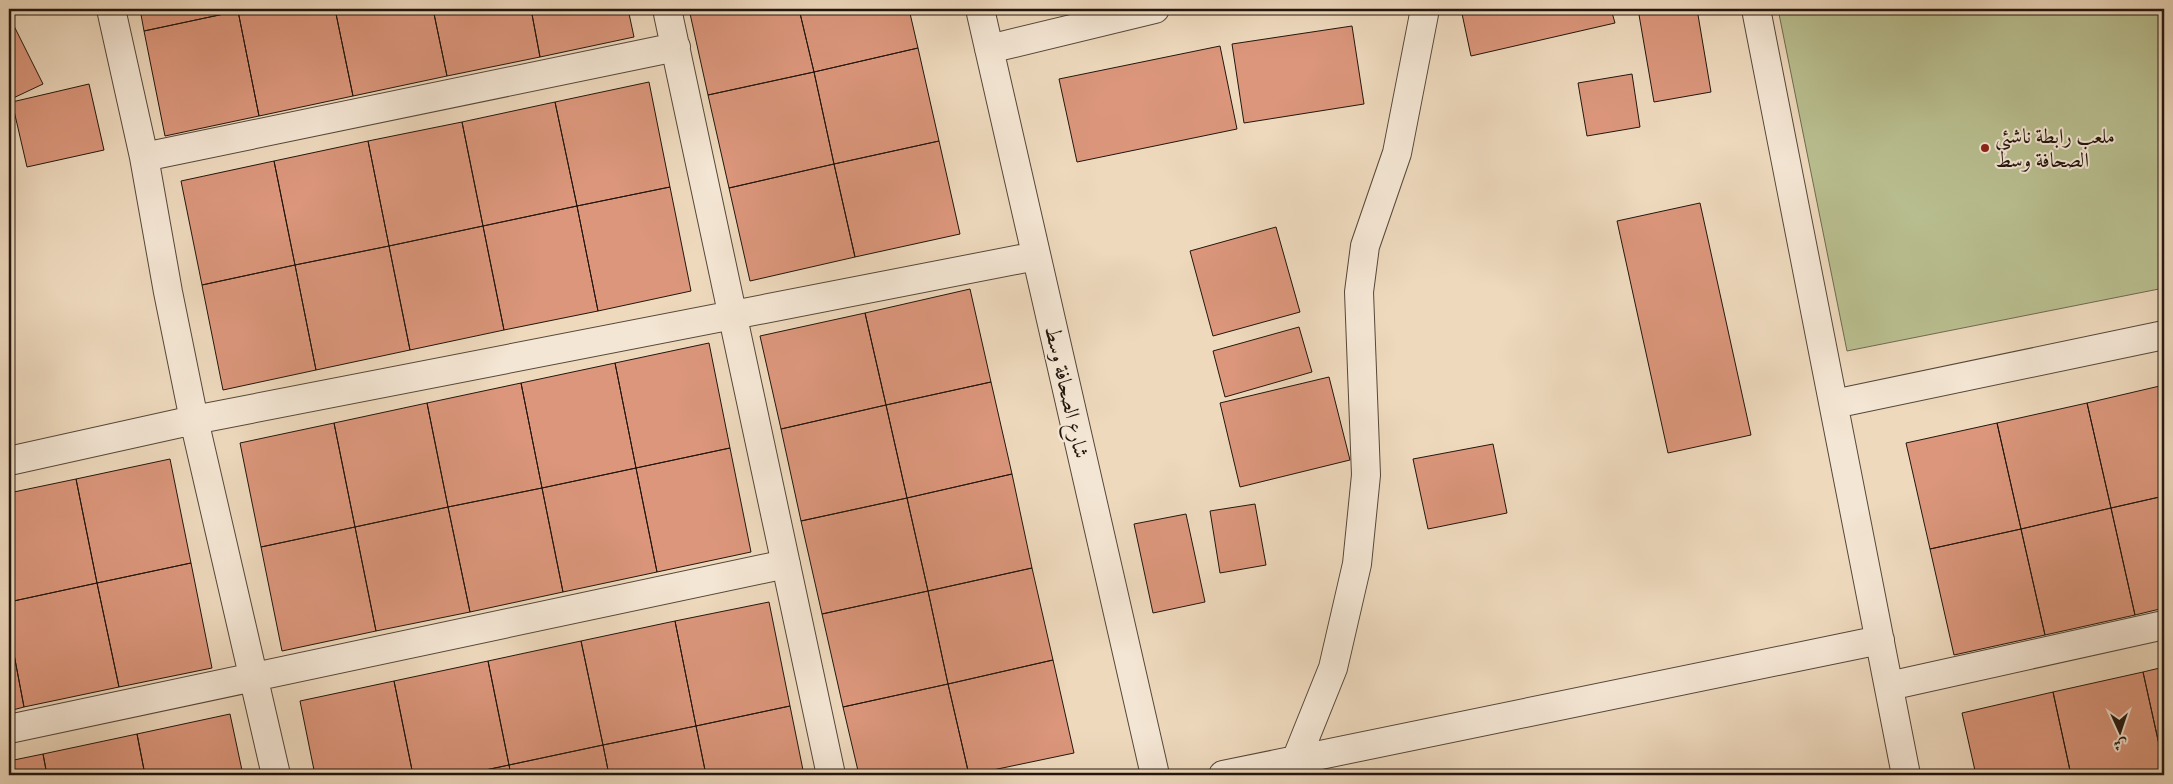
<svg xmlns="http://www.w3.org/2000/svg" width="2173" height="784" font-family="'IM FELL Double Pica',Amiri,serif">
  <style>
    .green { fill: #b9bf90; stroke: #6e6a4e }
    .building { fill: #db967b; stroke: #23160d }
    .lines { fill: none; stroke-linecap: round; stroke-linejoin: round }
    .street-casing { stroke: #564739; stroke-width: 30 }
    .street { stroke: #f4e6d4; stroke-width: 28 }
    .poi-dot { fill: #8f2418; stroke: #f4e6d4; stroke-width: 2 }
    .labels { text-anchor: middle; stroke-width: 4; stroke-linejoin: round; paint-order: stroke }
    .poi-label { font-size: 21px; fill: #23160d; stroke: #f4e6d4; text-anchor: start }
    .street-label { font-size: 21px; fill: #23160d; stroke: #f4e6d4 }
  </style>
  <rect width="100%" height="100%" fill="#eed9bd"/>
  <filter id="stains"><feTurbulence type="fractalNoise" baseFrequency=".004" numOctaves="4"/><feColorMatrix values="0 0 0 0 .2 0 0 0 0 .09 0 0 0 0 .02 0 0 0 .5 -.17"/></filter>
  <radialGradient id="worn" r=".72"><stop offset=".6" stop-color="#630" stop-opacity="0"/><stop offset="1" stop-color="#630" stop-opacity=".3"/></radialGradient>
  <path class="green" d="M1778 9H2164V288L1847 351Z"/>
  <path class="building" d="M140 9H237L238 11 144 31Z
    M251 9H335L353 96 259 116 238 11Z
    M335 9H433L447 76 353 96Z
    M433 9H531L540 57 447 76Z
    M531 9H628L634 37 540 57Z
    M689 9H799L814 72 708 95Z
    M799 9H909L918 48 814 72Z
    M1461 9H1611L1615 23 1471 56Z
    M1638 9H1697L1711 92 1654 102Z
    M238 11 259 116 165 136 144 31Z
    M12 22 43 84 9 100V24Z
    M1352 26 1364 104 1244 123 1232 44Z
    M1220 46 1237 129 1077 162 1059 79Z
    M918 48 939 141 834 164 814 72Z
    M814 72 834 164 729 188 708 95Z
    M1632 74 1640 127 1587 136 1578 83Z
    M649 82 670 187 577 206 555 102Z
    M89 84 104 150 27 167 12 102Z
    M555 102 577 206 483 226 462 122Z
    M462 122 483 226 389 246 368 141Z
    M368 141 389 246 295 265 274 161Z
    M939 141 960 234 855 257 834 164Z
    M274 161 295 265 202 285 181 181Z
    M834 164 855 257 750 281 729 188Z
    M670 187 691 291 598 311 577 206Z
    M1700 203 1751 435 1668 453 1617 221Z
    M577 206 598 311 504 330 483 226Z
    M483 226 504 330 410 350 389 246Z
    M1276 227 1300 312 1213 336 1190 251Z
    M389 246 410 350 316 370 295 265Z
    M295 265 316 370 223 390 202 285Z
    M970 289 991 382 886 405 865 313Z
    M865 313 886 405 781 429 760 336Z
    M1299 327 1312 372 1225 397 1213 351Z
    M709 343 730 448 636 468 615 363Z
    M615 363 636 468 542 488 521 383Z
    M1329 377 1350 460 1240 487 1220 403Z
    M991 382 1012 474 907 498 886 405Z
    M521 383 542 488 448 507 427 403Z
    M2164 385V496L2111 508 2087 403Z
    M427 403 448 507 355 527 334 423Z
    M2087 403 2111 508 2021 529 1997 423Z
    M886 405 907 498 801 521 781 429Z
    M334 423 355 527 261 547 240 443Z
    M1997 423 2021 529 1930 549 1906 443Z
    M1493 444 1507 513 1428 529 1413 459Z
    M730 448 751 552 657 572 636 468Z
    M170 459 191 563 97 583 76 479Z
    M636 468 657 572 563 592 542 488Z
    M1012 474 1032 568 928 591 907 498Z
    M76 479 97 583 9 602V493Z
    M542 488 563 592 470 612 448 507Z
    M2164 496V608L2135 615 2111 508Z
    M907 498 928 591 822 614 801 521Z
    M1255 504 1266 565 1220 573 1210 511Z
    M448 507 470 612 376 631 355 527Z
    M2111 508 2135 615 2045 635 2021 529Z
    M1186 514 1205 602 1153 613 1134 524Z
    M355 527 376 631 282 651 261 547Z
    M2021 529 2045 635 1954 655 1930 549Z
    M191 563 212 668 119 687 97 583Z
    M1032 568 1053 660 948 684 928 591Z
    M97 583 119 687 24 707 9 628V602Z
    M928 591 948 684 843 707 822 614Z
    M769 602 790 706 696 726 675 621Z
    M675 621 696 726 603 745 581 641Z
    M9 628 24 707 9 711Z
    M581 641 603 745 509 765 488 661Z
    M1053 660 1074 753 969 775 948 684Z
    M488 661 509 765 462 775H413L394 681Z
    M2164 667V767L2143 672Z
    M2143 672 2164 767V775H2071L2053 692Z
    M394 681 413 775H315L300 701Z
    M948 684 969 775H859L843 707Z
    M2053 692 2071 775H1976L1962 713Z
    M790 706 804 775H706L696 726Z
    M230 714 243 775H145L137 734Z
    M696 726 706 775H609L603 745Z
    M137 734 145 775H47L43 754Z
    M603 745 609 775H511L509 765Z
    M43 754 47 775H9V761Z
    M509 765 511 775H462Z"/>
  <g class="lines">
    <g class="street-casing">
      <path id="street" d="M111 9 144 157 168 292 194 420 276 775
        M667 9 831 775
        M980 9 1155 775
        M1756 9 1906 775
        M989 49 1155 9
        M144 157 676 47
        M1834 404 2164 335
        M9 461 194 420 1036 256
        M1889 686 2164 625
        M9 729 786 564
        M1296 760 1333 668 1357 564 1366 475 1359 292 1365 246 1397 153 1425 9
        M1223 775 1880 640"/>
    </g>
    <use href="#street" class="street"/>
  </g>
  <circle class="poi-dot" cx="1985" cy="148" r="5"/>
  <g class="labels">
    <g class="poi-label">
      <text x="1995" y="143">ملعب رابطة ناشئي<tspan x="1995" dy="24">الصحافة وسط</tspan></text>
    </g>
    <g class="street-label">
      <text transform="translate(1067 392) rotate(77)" y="7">شارع الصحافة وسط</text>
    </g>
  </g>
  <rect width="2173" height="784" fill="none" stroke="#eed9bd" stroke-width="30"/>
  <rect x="10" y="10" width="2153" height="764" fill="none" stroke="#23160d" stroke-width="2.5"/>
  <rect x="15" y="15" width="2143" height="754" fill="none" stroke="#23160d"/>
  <g transform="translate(2120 732) rotate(177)" stroke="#f4e6d4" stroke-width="4" paint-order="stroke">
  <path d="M0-4L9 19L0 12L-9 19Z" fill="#23160d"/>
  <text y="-8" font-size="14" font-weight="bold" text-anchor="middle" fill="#23160d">ش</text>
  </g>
  <rect width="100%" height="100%" filter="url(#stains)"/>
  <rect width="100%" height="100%" fill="url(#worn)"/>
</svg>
